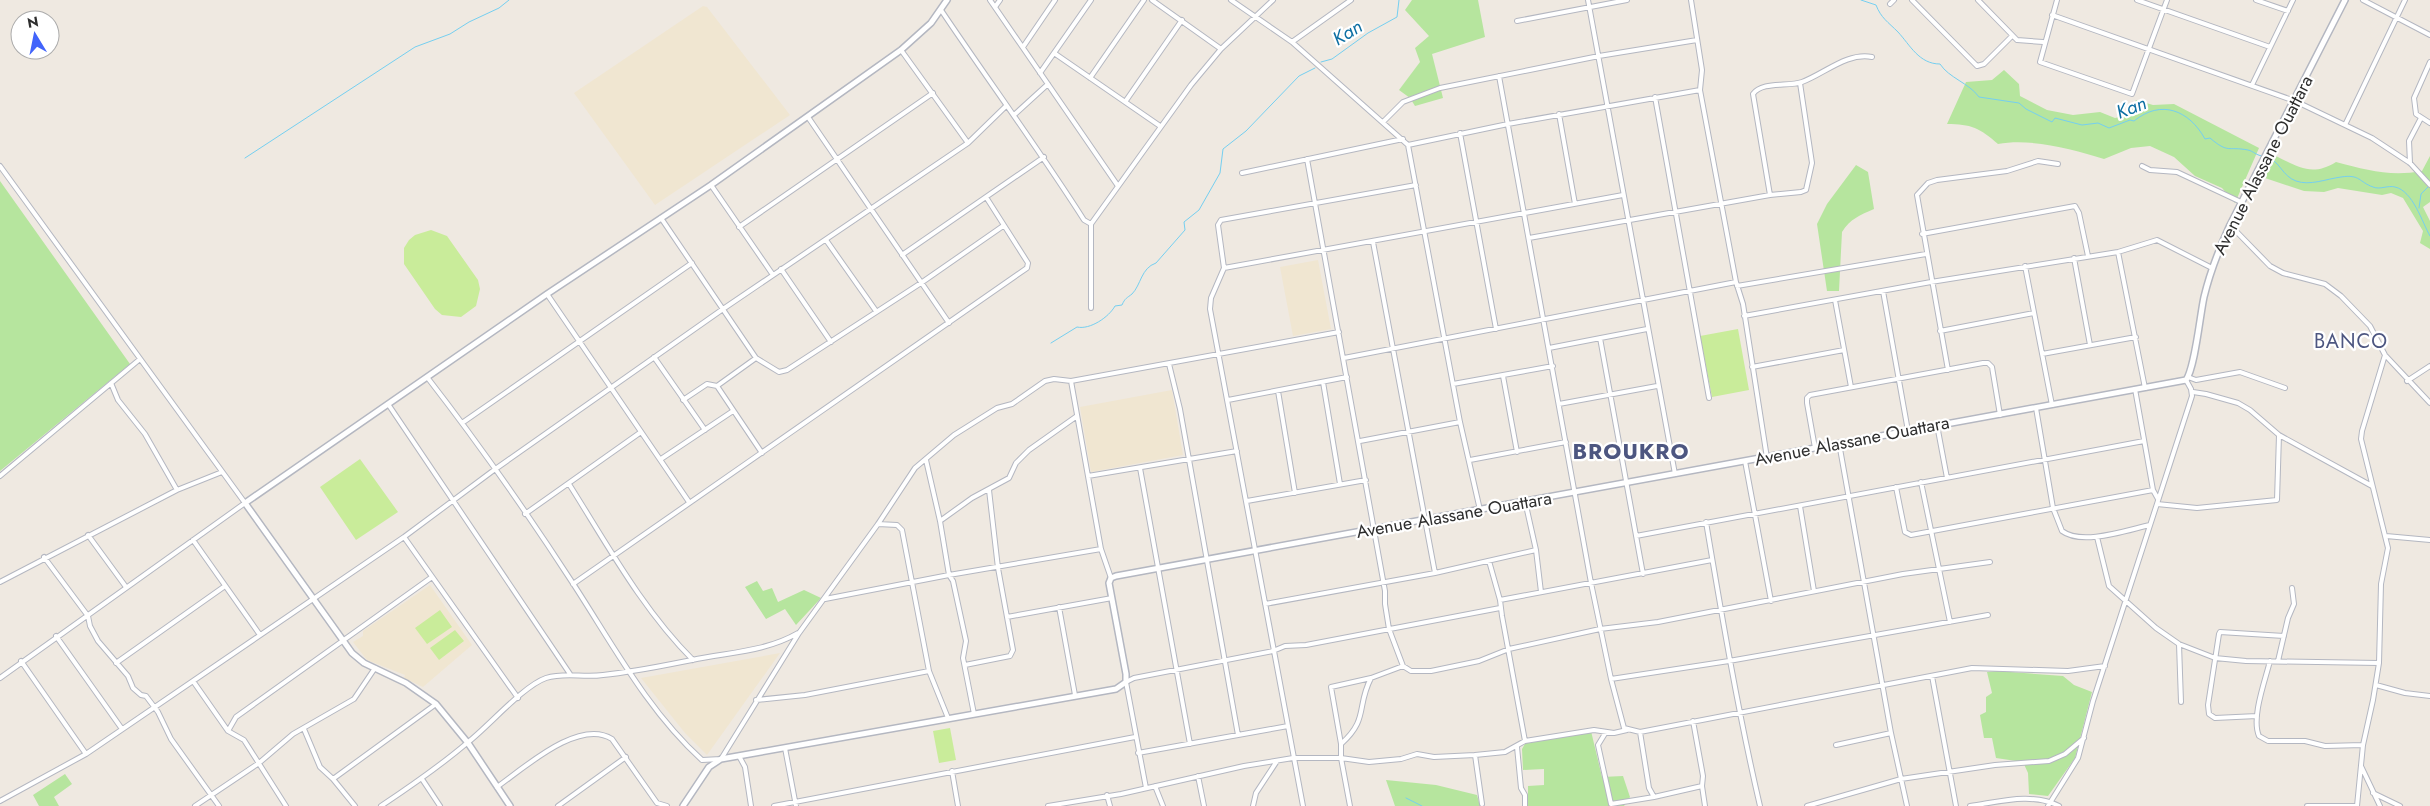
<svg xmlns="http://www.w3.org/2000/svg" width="2430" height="806" font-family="Jost,sans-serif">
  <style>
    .education { fill: #f0e6d1 }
    .green { fill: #b6e59e }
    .pitch { fill: #c9ec9a }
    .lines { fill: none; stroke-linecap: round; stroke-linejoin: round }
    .stream { stroke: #75cff0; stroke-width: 1 }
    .street-casing { stroke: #b4b7c1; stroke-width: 6 }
    .secondary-casing { stroke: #b4b7c1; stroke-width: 8 }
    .street { stroke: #fff; stroke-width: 4 }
    .secondary { stroke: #fff; stroke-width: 5 }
    .labels { text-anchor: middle; stroke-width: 4.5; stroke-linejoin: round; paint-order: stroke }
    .street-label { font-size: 18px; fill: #2e2e2e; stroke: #fff }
    .water-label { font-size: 19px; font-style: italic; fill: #0d6fa3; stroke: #fff }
    .quarter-label { font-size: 20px; letter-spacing: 1px; fill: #4d5680; stroke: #fff }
    .district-label { font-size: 22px; font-weight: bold; letter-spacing: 1px; fill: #4d5680; stroke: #fff }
  </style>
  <rect width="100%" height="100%" fill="#efe9e1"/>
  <path class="education" d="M703 6 707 7 790 115 655 205 574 93Z
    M1318 260 1331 329 1293 336 1280 267Z
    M1172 390 1183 455 1091 472 1080 407Z
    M430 585 472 645 423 687 404 678 405 675 367 660 353 642 363 636V631Z
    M780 653 707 755 685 733 641 678Z"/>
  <path class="green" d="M1412 0H1478L1485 37 1432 54 1443 98 1415 106 1410 98 1399 90 1420 62 1415 48 1429 36 1405 10Z
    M2004 70 2019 84 2020 96 2047 110 2073 115 2100 112 2115 118 2128 115 2136 100 2153 105 2174 104 2259 148 2235 203 2222 188 2195 176 2174 157 2150 146 2131 148 2104 159C2072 149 2031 138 1998 144 1980 128 1971 124 1947 124L1966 82 1992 80Z
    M2276 156C2298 167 2312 177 2336 162 2367 170 2390 177 2422 171L2430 156V202L2423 207 2430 221V249L2420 243 2423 231 2403 198 2391 193 2382 195 2338 188 2324 192 2304 191 2262 177Z
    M1856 165 1868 172 1874 209C1860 215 1850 219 1842 232L1839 291H1827L1817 224 1827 204Z
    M0 181 130 364 0 471Z
    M757 581 763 591 772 588 778 602 804 590 821 598 796 625 785 609 766 619 745 587Z
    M1997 671 2063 676 2074 685 2092 692 2075 758 2048 796 2029 794 2028 773 2023 762 1996 758 1992 738H1984L1980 715 1986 712V697L1992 693 1987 672Z
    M1591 731 1602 777 1623 776 1630 797 1624 806H1528V786L1544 785V769L1523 770 1522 749 1526 742Z
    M65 774 72 784 54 797 59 806H39L33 795Z
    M1386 780 1436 785 1477 795 1480 806H1395Z"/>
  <path class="pitch" d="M431 230 447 236 478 280 480 289 476 306 461 317 442 315 435 309 404 264V248L409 240 415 235Z
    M1738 329 1749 390 1712 397 1700 336Z
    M360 459 398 512 356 540 320 487Z
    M440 610 452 627 427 644 415 628Z
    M455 630 464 641 439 660 430 648Z
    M950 728 956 760 939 763 933 731Z"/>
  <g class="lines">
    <path class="stream" d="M1861 0 1876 5C1881 18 1888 22 1898 32 1910 45 1919 64 1940 64 1949 78 1969 83 1979 97L2019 103 2026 109 2052 122 2055 118 2082 125 2098 123 2109 128 2130 120 2134 121C2161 99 2189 110 2205 139L2210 138C2229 154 2227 146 2248 150 2253 151 2257 156 2263 156
      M1321 62 1332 59 1368 33 1397 17 1399 0
      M2267 157C2280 161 2282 176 2296 181 2310 186 2326 179 2341 177 2360 174 2359 182 2373 187 2380 190 2388 185 2395 187 2413 191 2422 222 2430 236
      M245 158 415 47 450 34 469 22 499 8 509 0
      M2419 208 2421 194 2429 186
      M1051 343 1077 327C1090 330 1109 317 1115 306L1122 305C1125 298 1127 298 1132 294 1141 285 1141 268 1156 263L1185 230 1184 222 1199 210 1220 173 1223 149 1246 131 1299 76 1315 68
      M1406 798 1422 806"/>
    <g class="street-casing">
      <path id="street" d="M990 0 1118 186
        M1152 0 1221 49
        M1231 0 1292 42 1408 145 1460 422 1480 510
        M1588 0 1675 474
        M1912 0 1977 66 1984 64 2012 36
        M1978 0 2017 40 2043 42
        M2057 0 2040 62 2132 94 2167 0
        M2137 0 2270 47
        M2256 0 2288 11
        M2363 0 2430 35
        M1890 4 1894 0
        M995 7 1000 0
        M941 10C988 80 1038 148 1084 220L1091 224
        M2052 15 2295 101 2372 138 2410 163 2430 185
        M1517 21 1627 0
        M1292 42 1351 0
        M1023 47 1055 0
        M901 50 968 143
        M1054 53 1160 126
        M1040 73 1091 0
        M1499 76 1591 583 1611 679 1624 728 1640 732 1972 668 2068 671 2105 666
        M1090 78 1144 0
        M2252 85 2293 0
        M1700 90 1736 282 1743 304 1767 458
        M1655 97 1709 398
        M1125 102 1182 20
        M1559 114 1575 204
        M1014 115 1048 84
        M808 117 949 323
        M1383 122 1403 102 1440 88 1599 56 1697 40
        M2430 123 2416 114 2414 98 2430 62
        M2345 125 2405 0
        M1460 133 1496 329
        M1408 145 1508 124 1700 90 1702 70 1691 0
        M1307 159 1385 591V604L1389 629 1403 666 1411 671H1431L1479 661 1509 649 1600 629 1658 622 1903 574 1990 562
        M2410 163 2409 141 2421 118
        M0 166 245 503 0 678
        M2142 166 2150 170 2177 172 2241 202
        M1242 173 1403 139
        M711 185 773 275
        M1770 195 1753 94C1762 81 1788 87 1802 82 1824 74 1847 52 1872 57
        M661 218 756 358 779 372 787 370 921 283 1003 226
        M2230 225 2270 266 2283 273 2325 284 2341 296 2370 326 2385 355 2430 403
        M739 227 933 93
        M1922 234 2075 206 2079 213 2088 256
        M1529 238 1770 195 1801 192 1806 190 1812 163 1800 83
        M826 240 876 311
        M1373 242 1435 573
        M2118 252 2145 388
        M902 255 1044 157
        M2074 258 2090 345
        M2025 266 2052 405
        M1224 268 1623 195
        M781 269 831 342
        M1737 286 1926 254
        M1883 291 1908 431
        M547 294 689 502
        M1835 300 1851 387
        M1091 308V224L1191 85 1221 49 1273 0
        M1744 316 1931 282 2118 252 2157 240 2212 268
        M1940 331 2034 313
        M1600 338 1643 574
        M1549 348 1647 329
        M2042 354 2136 337
        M654 357 705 430
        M1344 358 1736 282
        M1169 364 1180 409 1238 735
        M1752 367 1844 350
        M1948 370 1917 195 1928 183 1937 180 2007 171 2038 161 2058 164
        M1503 376 1517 452
        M427 377C479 444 528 514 574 585 613 645 648 711 702 760L721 759 799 633 878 524 915 468 954 435 997 408 1012 404 1045 381 1054 379 1071 381 1339 332
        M2188 377 2196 380 2240 372 2285 388
        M1071 381 1101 549 1111 578
        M2407 381 2430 366
        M1323 382 1340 484
        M111 383 118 400 145 434 177 490
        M1453 384 1553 366
        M717 386 762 453
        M2135 389 2153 490 2158 499
        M1278 391 1295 493
        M2193 392 2206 394 2238 403 2250 410 2279 435 2372 486
        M683 400 707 384 717 386 756 358
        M1228 400 1347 377
        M388 404 570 674
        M1559 404 1657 386
        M2036 408 2053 508 2062 531C2082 546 2127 530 2150 525
        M462 423 692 263
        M1937 425 1947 478
        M1360 441 1460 422
        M1839 443 1891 733 1907 806
        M1815 448 1807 403V398L1810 395 1983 363H1988L1992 367 2000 415
        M661 459 733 411
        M926 460 940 521 949 575 953 581 966 641 963 658 974 714
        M1470 460 1566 442
        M1745 461 1771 601
        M1140 468 1190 744
        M0 476 140 359
        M1088 476 1237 451
        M1921 482 1950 622
        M569 484C607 544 642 609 693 660
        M1896 487 1905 532 1911 535 2153 490
        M1247 501 1366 480
        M1525 501 1536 550 1541 592
        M2157 504 2197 508 2277 500 2279 435
        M1800 506 1814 591
        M525 514 641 432
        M940 521 972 498 1009 478 1016 463 1029 450 1077 416
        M1706 522C1722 617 1738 712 1760 806
        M878 524 897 525 902 530 929 671 948 718
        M88 535 126 587
        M1636 536 2144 441
        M2386 536 2430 540
        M404 537 518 698
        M2097 537 2109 586 2156 628 2179 644 2215 658 2246 661 2379 663
        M193 540 260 635
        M44 557 88 616 90 626 98 641 128 676 133 688 141 695 146 696 158 712 171 739 219 806
        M0 582 177 490 222 472
        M573 584 1027 268 1028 263 986 197
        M825 599 949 575 1101 549
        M1500 600 1712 560
        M1265 604 1435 573 1536 550
        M1059 607 1075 695
        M1007 617 1112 598
        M56 636 122 729
        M2179 644 2181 702
        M21 661 86 754
        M2270 661C2265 681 2251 718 2259 736L2268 741H2305L2325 746 2363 745
        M2278 661 2288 618 2294 604 2292 588
        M116 663 225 586
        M965 665 1010 656 1013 650 998 568 989 490
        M1932 676 1956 806
        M1611 679 1729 661 1988 615
        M193 681 228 731 244 740 286 806
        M2376 685 2405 693 2430 696
        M756 700 805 695 929 671
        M2257 716 2215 718 2209 714 2208 705 2219 634 2220 632 2284 636
        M304 729 320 767 333 779 355 806
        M228 731 236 717 432 577
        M1606 732 1598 745 1611 804 1654 797
        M1640 732 1649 788 1654 797 1702 786 1703 776 1693 721
        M1525 741 1594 730 1614 733 1627 730
        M1341 744 1331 687 1371 678
        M1836 745 1891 733
        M1517 747 1521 788 1525 795V806
        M785 748 796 806
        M1138 753 1288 726
        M1475 755 1482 804
        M739 756 745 767 751 806
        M2361 766 2380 806
        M952 771 958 806
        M1198 776 1204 806
        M333 779 436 704
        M422 779 440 806
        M1155 786 1163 806
        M1702 786 1705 806
        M497 787C524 768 579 718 612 739L657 803 667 806
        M1146 788 1126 682 1134 678 1273 651 1285 646 1306 645 1500 608
        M2373 793 2400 806
        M1107 795 1110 806
        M0 801 86 754 404 537 494 470 723 309 968 143 1006 106
        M195 806 259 763 293 734 354 699 375 668
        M381 806C411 786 440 766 467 743 488 727 523 686 546 678 566 672 583 678 603 675 634 672 662 666 692 660 729 652 765 652 798 633
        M558 806 626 757
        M774 806 1135 737
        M1048 806 1121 794 1244 766 1293 758H1341L1369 762 1401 759 1417 754 1434 757 1475 755 1505 752 1525 741 1502 616 1500 600 1489 561
        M1253 806 1256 793 1277 761
        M1303 806 1210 309 1211 298 1224 268 1218 225 1221 220 1416 185
        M1350 806 1341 758V744C1369 719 1356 707 1371 678L1403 666
        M1807 806 1901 779 1995 765 2049 761 2065 754 2084 738
        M1970 806C1999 802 2032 792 2059 806
        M2048 806 2078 758 2093 701 2192 396 2191 389 2186 380
        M2307 806H2328
        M2328 806H2357
        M2357 806 2363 745 2373 700 2379 663 2381 584 2388 548 2361 439 2362 431 2385 355"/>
    </g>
    <g class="secondary-casing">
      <path id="secondary" d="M510 806 468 743 436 704 406 683 364 663 352 653 245 503 547 294 711 185 901 50 931 23 947 0
        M683 806 709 767 721 759 1116 689 1126 682V674L1109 583 1111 578 1116 576 2186 380C2195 368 2200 315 2204 297 2210 272 2219 249 2230 225L2345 0"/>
    </g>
    <use href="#street" class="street"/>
    <use href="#secondary" class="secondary"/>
  </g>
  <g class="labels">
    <g class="street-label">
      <text transform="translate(2263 165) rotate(-63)" y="6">Avenue Alassane Ouattara</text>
      <text transform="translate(1852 441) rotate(-11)" y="6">Avenue Alassane Ouattara</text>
      <text transform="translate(1454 515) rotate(-10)" y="6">Avenue Alassane Ouattara</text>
    </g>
    <g class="water-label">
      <text transform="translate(1347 32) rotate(-31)" y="7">Kan</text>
      <text transform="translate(2131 107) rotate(-21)" y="7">Kan</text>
    </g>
    <g class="quarter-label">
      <text x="2351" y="348">BANCO</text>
    </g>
    <g class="district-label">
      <text x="1631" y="459">BROUKRO</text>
    </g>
  </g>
  <g transform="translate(35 35) rotate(350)"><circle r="24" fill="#ffffff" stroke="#ababab"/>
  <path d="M0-4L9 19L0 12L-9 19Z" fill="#4264fb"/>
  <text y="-8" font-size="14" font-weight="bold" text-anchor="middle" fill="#2e2e2e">N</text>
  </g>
</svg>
